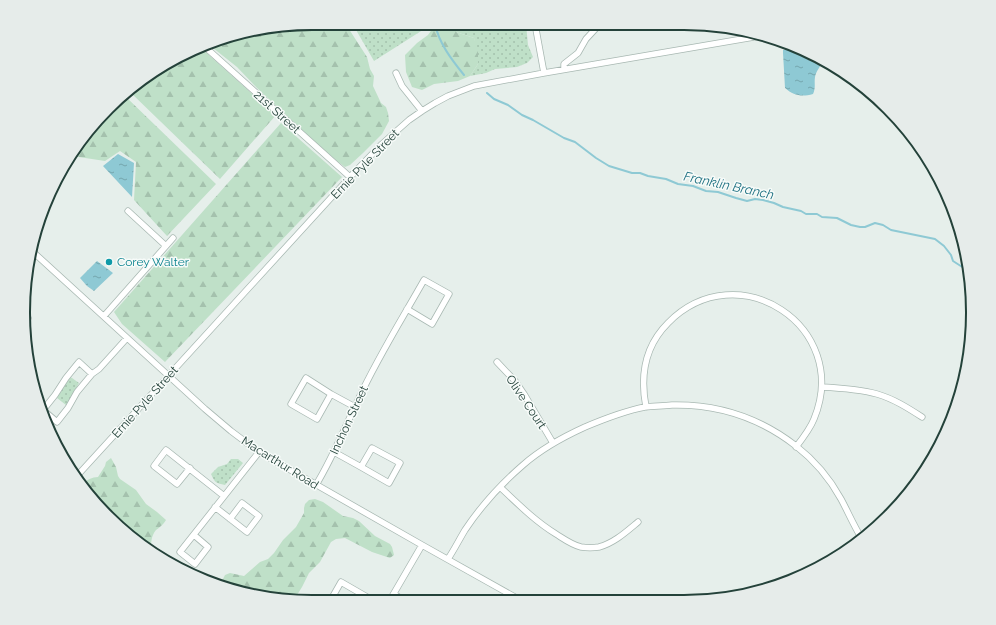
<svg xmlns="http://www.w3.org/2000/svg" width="996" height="625" font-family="Raleway,sans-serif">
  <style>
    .grass { fill: url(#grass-dots) }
    .forest { fill: url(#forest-firs) }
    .water { fill: url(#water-ripples) }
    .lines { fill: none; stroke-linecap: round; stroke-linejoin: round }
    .stream { stroke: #8ec9d4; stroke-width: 2 }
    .street-casing { stroke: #a8b8b2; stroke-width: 7 }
    .street { stroke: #fff; stroke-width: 5.5 }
    .culture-dot { fill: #0f9aa8; stroke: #f7fbf9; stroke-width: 1.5 }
    .labels { text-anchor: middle; stroke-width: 3; stroke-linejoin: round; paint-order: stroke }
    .street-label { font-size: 12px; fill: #24423a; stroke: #f7fbf9 }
    .culture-label { font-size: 12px; fill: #0d838f; stroke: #f7fbf9; text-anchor: start }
    .water-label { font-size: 13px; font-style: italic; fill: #1c6f80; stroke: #f7fbf9 }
    .rim { fill: none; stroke: #24423a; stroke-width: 2 }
  </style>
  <defs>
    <pattern id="grass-dots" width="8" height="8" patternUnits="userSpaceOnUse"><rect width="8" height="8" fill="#bfe0c8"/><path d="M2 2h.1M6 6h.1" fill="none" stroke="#a4c1ad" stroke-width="1.8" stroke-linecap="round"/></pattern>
    <pattern id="forest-firs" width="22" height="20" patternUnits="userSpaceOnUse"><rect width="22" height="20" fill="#bfe0c8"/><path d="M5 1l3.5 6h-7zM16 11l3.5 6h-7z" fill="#a4c1ad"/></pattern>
    <pattern id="water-ripples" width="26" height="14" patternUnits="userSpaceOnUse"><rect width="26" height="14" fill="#8ec9d4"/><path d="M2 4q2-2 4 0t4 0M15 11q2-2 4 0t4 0" fill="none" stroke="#74a5ad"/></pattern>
  </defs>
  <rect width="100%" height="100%" fill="#e6efeb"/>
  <path class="grass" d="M352 23 428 24 429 26 374 61Z
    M456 24H526L528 45 533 57 527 63 517 67 495 69 486 73 470 76 478 64 474 38 456 32Z
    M70 377 72 378 79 383 67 404 66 405 57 398Z
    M231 459H238L243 463 225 485C216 483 215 483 211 474L218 467 227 464Z"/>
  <path class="forest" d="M312 23H345L367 57 370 69 374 76 373 86 381 103 386 107 388 113 389 121 382 134 363 153 350 165 345 167 337 161 316 143 257 88 237 67 208 44 220 38Z
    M432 24H456V32L474 38 478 51V64L470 76 458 81 434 84 422 90 412 87 406 72 405 55 417 43 428 35 433 28Z
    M201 48 276 115 220 179 130 92 151 72Z
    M125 96 216 184 167 236 134 200 136 162 120 151 105 161 72 156 83 136Z
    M281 123 342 177 165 362 122 324 114 312Z
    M111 458 116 467 118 476 120 479 136 490 146 504 157 512 166 520C163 525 160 527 156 530 151 536 151 543 151 550L136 542 82 484C87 480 92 477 98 477L105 466 106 462Z
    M315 499 323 502 343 516 353 518 359 521 375 536 390 544 392 547 394 555 390 558 372 552 345 538 336 539 331 542 320 562 309 573 302 587 294 600H275L217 584 223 579 225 575 230 573 244 576 260 562 268 559 274 553 283 540 296 527 304 513V508L305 504 309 500Z"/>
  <path class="water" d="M797 47 823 62C820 66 816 72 815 77 814 83 816 87 813 94 802 97 794 96 785 88L783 53V50Z
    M118 154 134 163 132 197 103 166Z
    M97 261 113 273 94 291 87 286 80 278Z"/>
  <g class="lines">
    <path class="stream" d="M435 24C439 43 451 59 464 75
      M487 93 494 99 508 105 522 115 533 120 564 138 575 142 596 158 609 166 632 173H640L648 176 666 179 678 184 693 186 706 191 718 192 736 198 747 201 755 199 763 200 774 203 783 207 801 211 806 214H817L822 217 837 218 851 225 860 227H865L875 223 883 225 891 230 935 239 944 246 951 255 953 261 970 272
      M119 524 122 525V527"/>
    <g class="street-casing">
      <path id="street" d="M535 24 544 73
        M204 46 350 177
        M564 69V64L578 53 586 39 599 25
        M396 73 402 86 422 111
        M128 211 166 246
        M32 251 205 409 231 431 259 452 422 545 522 601
        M26 316 28 318 26 320
        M104 316 173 238
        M497 362 515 381 524 394 553 443
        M92 374 79 362 66 378 55 395 43 410 57 422 68 408 77 392 92 374 99 369 127 338
        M306 378 331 394 317 419 291 404Z
        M822 387C841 388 859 389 877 394 894 399 908 408 922 417
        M331 394 355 407
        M646 407C640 376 645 346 668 323 738 252 852 327 814 419 810 429 803 438 796 447
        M372 448 400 463 389 483 361 467Z
        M334 452 361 467
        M190 468 177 484 154 466 166 450 224 496
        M76 477 350 177 382 144 409 120 422 111 435 103 448 96 474 86 544 73 760 36
        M316 485C333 457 345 427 359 398 378 357 402 319 424 280L449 294 432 324 407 309
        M500 487C518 504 535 521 556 534 564 539 572 545 581 547 587 548 593 548 599 547 614 543 626 532 638 522
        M215 507 247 532 259 516 242 503 230 519
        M194 535 208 547 195 564 180 552 259 452
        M448 559C454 550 459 540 465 530 481 506 501 484 523 465 541 449 563 437 585 427 604 419 624 411 645 407 653 406 663 406 672 405 717 404 760 418 796 446 814 460 830 479 841 499 848 512 854 526 862 539
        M394 594 403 600
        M340 600 333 596 341 582 367 597 365 600
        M390 600 422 545"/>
    </g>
    <use href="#street" class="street"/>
  </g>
  <circle class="culture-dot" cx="109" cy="262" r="4"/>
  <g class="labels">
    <g class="street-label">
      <text transform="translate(277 112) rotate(42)" y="4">21st Street</text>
      <text transform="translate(365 164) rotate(-46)" y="4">Ernie Pyle Street</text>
      <text transform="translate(145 402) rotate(-48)" y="4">Ernie Pyle Street</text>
      <text transform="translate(526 402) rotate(56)" y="4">Olive Court</text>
      <text transform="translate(349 420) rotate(-65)" y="4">Inchon Street</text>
      <text transform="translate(280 463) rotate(32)" y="4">Macarthur Road</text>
    </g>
    <g class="culture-label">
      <text x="117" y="266">Corey Walter</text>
    </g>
    <g class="water-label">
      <text transform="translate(729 185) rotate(12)" y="5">Franklin Branch</text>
    </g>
  </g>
  <path d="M0 0H996V625H0ZM312 30H684A282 282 0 0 1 966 312V313A282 282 0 0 1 684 595H312A282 282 0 0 1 30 313V312A282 282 0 0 1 312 30Z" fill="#e6ecea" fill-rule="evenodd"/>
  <path class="rim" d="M312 30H684A282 282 0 0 1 966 312V313A282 282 0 0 1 684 595H312A282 282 0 0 1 30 313V312A282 282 0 0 1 312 30Z"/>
</svg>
